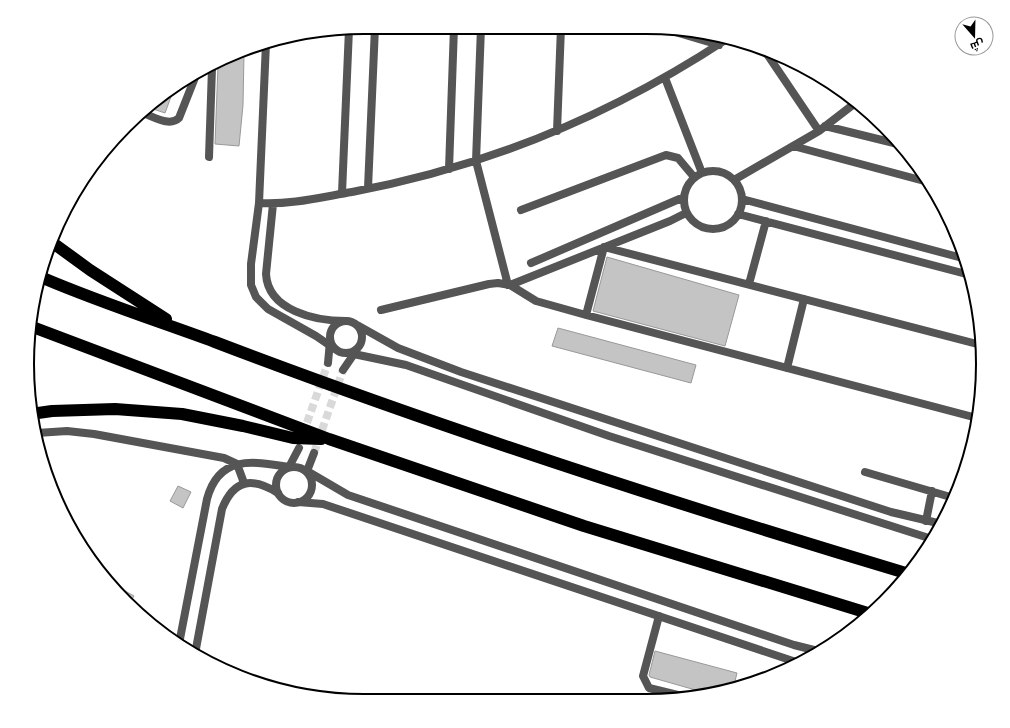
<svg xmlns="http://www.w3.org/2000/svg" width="1010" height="728" font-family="'DM Sans',Cairo,sans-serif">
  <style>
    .building { fill: #c4c4c4; stroke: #999 }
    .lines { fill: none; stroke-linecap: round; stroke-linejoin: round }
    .tertiary-tunnel { stroke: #d9d9d9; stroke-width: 8; stroke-dasharray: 8 4; stroke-linecap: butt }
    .minor { stroke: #555; stroke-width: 8 }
    .tertiary { stroke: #555; stroke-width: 8 }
    .motorway { stroke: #000; stroke-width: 12 }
    .rim { fill: none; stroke: #000; stroke-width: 2 }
  </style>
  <rect width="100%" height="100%" fill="#fff"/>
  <path class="building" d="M244 53 243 105 239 146 215 144 218 65Z
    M175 86 165 113 150 108 163 96Z
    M607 257 739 295 725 346 593 311Z
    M558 328 696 365 691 383 552 346Z
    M178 486 191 492 183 508 170 501Z
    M111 583 134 596 129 604 110 586Z
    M655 651 737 673 734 685 706 693 650 677 649 675Z"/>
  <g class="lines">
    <path class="tertiary-tunnel" d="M303 434 328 363
      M314 453 343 370"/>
    <path class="minor" d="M481 27 476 161 508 285
      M665 29 719 45
      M266 43 259 203 251 264V285L256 297 268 309 316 336 335 349
      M767 54 819 131
      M665 78 702 173
      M143 113C154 117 170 127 179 118L196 75
      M825 126 902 145
      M557 131 561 27
      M793 146 928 182
      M209 157 212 68
      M449 169 454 27
      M684 200a29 29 0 1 1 58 0a29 29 0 1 1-58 0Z
      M734 180 819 131 854 104
      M368 188 375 27
      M342 193 349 29
      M742 199 966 259
      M259 203C290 205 322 197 352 192 487 167 613 114 727 39
      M273 204 266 274C268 311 316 321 346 321
      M521 210 666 155 678 158 694 177
      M738 214 970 275
      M531 263 684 197
      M749 284 766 221
      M510 285 670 221 686 213
      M381 310 489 284 498 283 510 285 536 301 586 315 977 418
      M586 315 604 247 981 345
      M787 368 804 299
      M37 433 67 431 94 434 224 458 237 464 244 483
      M865 472 954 498
      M926 521 932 491
      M659 616 643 676 649 688 690 698
      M179 644 207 499C219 455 252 461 289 467
      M195 654 222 509C234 479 252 477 278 493"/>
    <path class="tertiary" d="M330 337a16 16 0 1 1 32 0a16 16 0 1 1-32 0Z
      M357 325 398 348 461 372 891 512 942 524
      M349 353 406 365 609 436 932 539
      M328 363 330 341
      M343 370 356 351
      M314 453 307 471 348 495 794 645 818 651
      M289 467 299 448
      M276 485a18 18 0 1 1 36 0a18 18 0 1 1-36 0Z
      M298 502 323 504 799 663"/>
    <path class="motorway" d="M53 243 90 270 166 319
      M43 278C99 302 158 321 215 342 443 429 675 504 909 574
      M30 326 329 439 584 526 871 614
      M31 414 52 411 115 409 182 414 243 426 293 438 321 439"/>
  </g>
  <path d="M0 0H1010V728H0ZM364 34H646A330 330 0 0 1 976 364V364A330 330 0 0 1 646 694H364A330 330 0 0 1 34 364V364A330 330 0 0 1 364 34Z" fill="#fff" fill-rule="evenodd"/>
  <path class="rim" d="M364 34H646A330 330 0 0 1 976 364V364A330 330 0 0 1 646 694H364A330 330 0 0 1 34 364V364A330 330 0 0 1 364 34Z"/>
  <g transform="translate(974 36) rotate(160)"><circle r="19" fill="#ffffff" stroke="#999999"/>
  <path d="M0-3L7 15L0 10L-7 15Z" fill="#000000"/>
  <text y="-6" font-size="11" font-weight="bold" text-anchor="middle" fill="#000000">ش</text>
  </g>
</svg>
